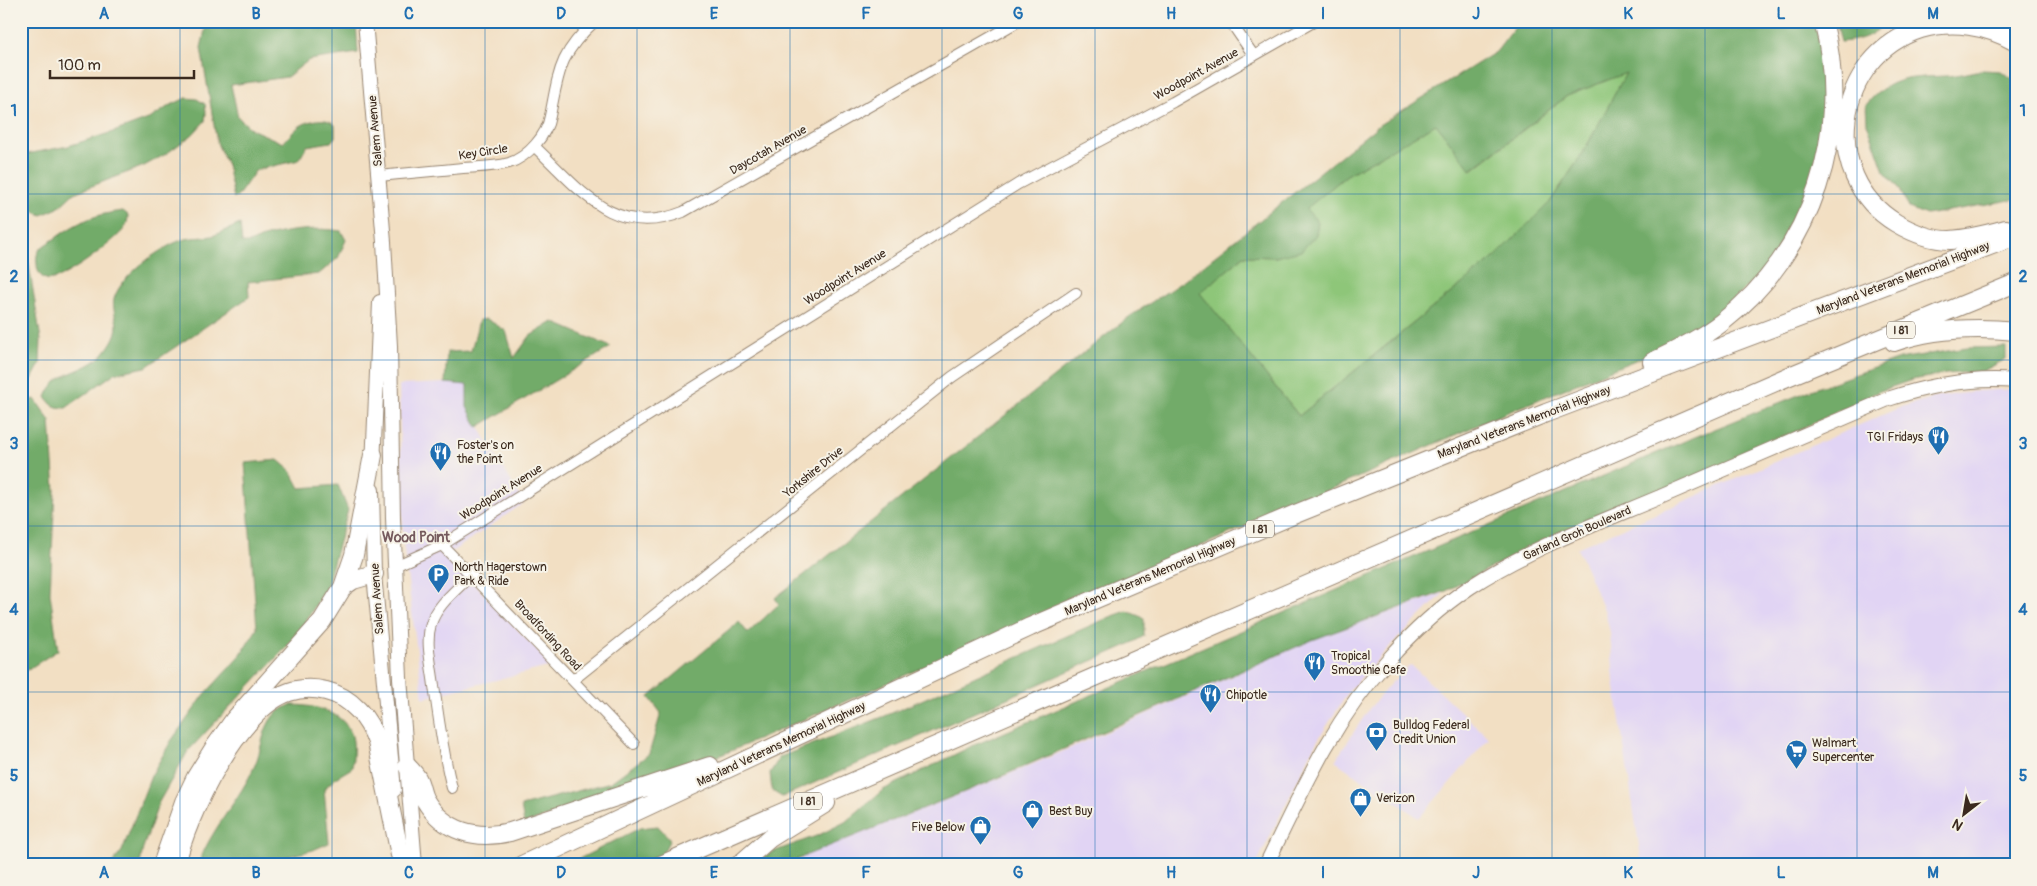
<svg xmlns="http://www.w3.org/2000/svg" width="2037" height="886" viewBox="0 0 2037 886" font-family="Pangolin,sans-serif">
<rect width="100%" height="100%" fill="#f7f3e8"/>
<filter id="ink" filterUnits="userSpaceOnUse"><feTurbulence type="fractalNoise" baseFrequency=".02" numOctaves="2"/><feDisplacementMap in="SourceGraphic" scale="10" xChannelSelector="R" yChannelSelector="G"/><feConvolveMatrix kernelMatrix="1 2 1 2 8 2 1 2 1" color-interpolation-filters="sRGB"/></filter>
<filter id="wash" filterUnits="userSpaceOnUse"><feTurbulence type="fractalNoise" baseFrequency=".0096" numOctaves="4" result="noise"/><feDisplacementMap in="SourceGraphic" scale="20" xChannelSelector="R" yChannelSelector="G"/><feGaussianBlur stdDeviation="1.12" result="paint"/><feColorMatrix in="noise" values="0 0 0 0 0 0 0 0 0 0 0 0 0 0 0 0 0 1.4 0 .05"/><feComposite in="paint" operator="in"/></filter>
<g filter="url(#wash)">
<rect width="100%" height="100%" fill="#f2dfc3"/>
<path fill="#e1d4f4" d="M445 383 467 385V407L524 503 447 555 552 666 423 698 403 542 399 385Z
M2016 389V860L2000 865H1642L1614 681 1610 632 1605 612 1577 548 1901 407 1933 398 1976 391Z
M1444 593 1390 646 1349 691 1314 746 1256 865H791L808 855 984 785 1064 751 1313 640Z
M1411 665 1489 738 1419 818 1335 761 1369 709 1392 682Z"/>
<path fill="#8ec679" stroke="#64784c" d="M1627 72 1583 153 1550 202 1494 258 1299 416 1199 293 1244 256 1276 257 1305 209 1347 175 1436 123 1472 170 1567 96Z"/>
<path fill="#72ab69" stroke="#566a44" fill-rule="evenodd" d="M211 21C226 21 241 24 256 21H356L358 53 309 60 287 77 231 85 238 117 251 129 283 143C288 138 294 130 300 126 310 120 327 116 335 125V137L331 142 307 146 299 160 256 170 237 197 234 198 227 165 217 143 201 48 205 30Z
M1520 21H1814L1823 54V129L1808 194 1768 265 1724 311 1672 345 1503 414 757 740 668 777 524 824 521 806 611 782 649 754 661 713 649 697 739 622 748 633 779 604 775 598 1129 317 1185 280 1379 125 1496 52ZM1626 73 1583 153 1550 202 1494 258 1299 416 1200 293 1244 256 1276 257 1301 251 1316 235 1318 222 1306 209 1347 175 1436 124 1471 170 1567 96Z
M1836 21H1889C1871 36 1864 40 1841 42Z
M1982 70 2001 71 2016 81V199L1926 215 1909 208 1899 188 1884 171 1867 123 1866 105C1890 76 1909 78 1944 76 1956 76 1970 72 1982 70Z
M186 98 197 99 205 104 206 113 205 121 192 135 166 154 144 166 74 193 58 208 42 215C18 209 19 175 22 155L68 146 116 131 151 118 169 106Z
M123 211 128 215C128 220 127 224 124 229 116 240 59 285 46 279 40 277 37 271 37 264 34 248 46 245 57 237 79 221 96 214 123 211Z
M21 215 41 340 40 364 29 385 21 393Z
M240 224 242 243C253 244 257 238 267 236 290 230 318 227 341 231L346 240 338 258 319 274 248 282 249 297 146 367 115 373 66 408C56 408 51 406 46 397 56 370 84 374 102 355 109 347 117 336 117 325 116 316 112 307 114 299 120 276 163 245 185 239 194 237 203 238 212 236 221 233 231 228 240 224Z
M487 319 506 331 514 358 530 336 553 322 611 347 478 427 467 407V385L445 383 447 352 471 351 479 320Z
M2006 347V359L1983 371 1946 374 1912 380 1877 392 1791 434 1496 565 1446 591 1312 640 984 784 807 855 787 865H754L770 853 819 835 845 822 883 790 970 747 1685 441 1811 390 1899 359 1966 348Z
M35 399 50 421 55 491 50 593 58 650 21 674V402Z
M278 460 291 471 300 488 338 485 348 510 326 588 296 637 188 751 159 802 143 848 140 865H111L122 851 151 776 171 741 205 694 239 657 257 629 245 463Z
M1127 611 1144 618V636L1128 645 782 797 772 791 770 773 780 757 885 716 1110 617Z
M290 705C312 705 341 710 351 733 355 743 353 757 352 768L337 777 324 789 329 843 313 850 278 859 266 865H198C211 828 240 800 255 765 262 749 262 729 274 715 278 711 285 708 290 705Z
M658 826 670 839 662 855 638 865H567L640 828Z"/>
</g>
<g filter="url(#ink)">
<g fill="none" stroke-linecap="round" stroke-linejoin="round">
<defs>
<path id="street" d="M1230 21 1254 56
M534 146C579 188 614 240 683 212L1019 21
M379 176C407 173 435 171 463 168 478 167 495 167 509 163 528 157 547 135 550 116 559 71 559 54 595 21
M442 545 634 744
M395 566 442 545 1018 184 1173 102 1315 21
M573 680 952 377 1076 293
M452 788C443 754 439 720 434 686 432 666 425 643 431 624 437 604 458 589 472 574"/>
<path id="secondary" d="M365 21 384 242 390 346 393 518 400 678 415 865
M373 466 380 302
M372 490 374 574 394 790
M1266 865C1302 791 1332 722 1388 660 1412 633 1440 607 1470 587 1528 549 1596 524 1660 497 1736 464 1812 431 1888 399 1930 385 1971 377 2016 381"/>
<path id="primary" d="M1997 21 2016 33"/>
<path id="highway" d="M2006 229C1988 234 1969 239 1950 240 1931 240 1913 233 1896 223 1818 176 1834 56 1921 29 1952 20 1987 25 2016 42
M1894 342C1932 329 1976 327 2016 331
M1652 362C1676 351 1700 339 1721 323 1813 253 1852 131 1823 21
M343 587 354 555 373 455
M407 766C410 769 415 774 417 778 421 785 421 793 425 800 444 832 476 840 510 832L710 766
M162 865 184 802 196 777 214 748 234 720 322 621 343 587 353 580 374 574
M176 865C186 816 239 708 289 692 301 688 314 688 326 691 352 697 369 719 377 742L400 855
M522 865 1030 627 1293 515 1546 413 2016 236
M661 865 1787 377 2016 283
M739 865 770 838 826 803"/>
</defs>
<use href="#street" stroke="#968470" stroke-width="12"/>
<use href="#secondary" stroke="#968470" stroke-width="16"/>
<use href="#primary" stroke="#968470" stroke-width="18"/>
<use href="#highway" stroke="#968470" stroke-width="20"/>
<use href="#street" stroke="#fff" stroke-width="10"/>
<use href="#secondary" stroke="#fff" stroke-width="14"/>
<use href="#primary" stroke="#fff" stroke-width="15"/>
<use href="#highway" stroke="#fff" stroke-width="18"/>
</g>
</g>
<path fill="none" stroke="#1f6fb2" stroke-width="1" stroke-opacity="0.55" d="M180 21V865M332 21V865M485 21V865M637 21V865M790 21V865M942 21V865M1095 21V865M1247 21V865M1400 21V865M1552 21V865M1705 21V865M1857 21V865M21 194H2016M21 360H2016M21 526H2016M21 692H2016"/>
<defs>
<symbol id="restaurant-pin" viewBox="-11 -11 22 30"><path d="M0 17L-7.5 6A9.5 9.5 0 1 1 7.5 6Z" fill="#1f6fb2" stroke="#f7f3e8"/><path d="M-5-6h1v4h1v-4h1v4h1v-4h1v5L-1.5 .5V6h-2V.5L-5-1ZM5-6V6H3V1.5H1.5Q1.5-4 5-6Z" fill="#fff"/></symbol>
<symbol id="parking-pin" viewBox="-11 -11 22 30"><path d="M0 17L-7.5 6A9.5 9.5 0 1 1 7.5 6Z" fill="#1f6fb2" stroke="#f7f3e8"/><path d="M-3.5-5.5H1a3.5 3.5 0 0 1 0 7H-1V5.5H-3.5ZM-1-3.4V-.6H.8a1.4 1.4 0 0 0 0-2.8Z" fill="#fff"/></symbol>
<symbol id="bank-pin" viewBox="-11 -11 22 30"><path d="M0 17L-7.5 6A9.5 9.5 0 1 1 7.5 6Z" fill="#1f6fb2" stroke="#f7f3e8"/><path d="M-6-4H6V4H-6ZM0-2.3a2.3 2.3 0 1 0 0 4.6a2.3 2.3 0 1 0 0-4.6Z" fill="#fff"/></symbol>
<symbol id="supermarket-pin" viewBox="-11 -11 22 30"><path d="M0 17L-7.5 6A9.5 9.5 0 1 1 7.5 6Z" fill="#1f6fb2" stroke="#f7f3e8"/><path d="M-6-5.5h2.5l.6 2H6L4.5 2H-2.5L-4.4-4H-6ZM-1.5 3.2a1.3 1.3 0 1 0 .1 0ZM3 3.2a1.3 1.3 0 1 0 .1 0Z" fill="#fff"/></symbol>
<symbol id="shop-pin" viewBox="-11 -11 22 30"><path d="M0 17L-7.5 6A9.5 9.5 0 1 1 7.5 6Z" fill="#1f6fb2" stroke="#f7f3e8"/><path d="M-5-2.5h2.3a2.7 3.5 0 0 1 5.4 0H5L5.5 6h-11ZM-1.5-2.5h3a1.5 2.3 0 0 0-3 0Z" fill="#fff"/></symbol>
</defs>
<g fill-rule="evenodd">
<use href="#restaurant-pin" x="1926" y="424" width="25" height="34"/>
<use href="#restaurant-pin" x="428" y="440" width="25" height="34"/>
<use href="#parking-pin" x="426" y="562" width="25" height="34"/>
<use href="#restaurant-pin" x="1302" y="650" width="25" height="34"/>
<use href="#restaurant-pin" x="1198" y="682" width="25" height="34"/>
<use href="#bank-pin" x="1364" y="720" width="25" height="34"/>
<use href="#supermarket-pin" x="1784" y="738" width="25" height="34"/>
<use href="#shop-pin" x="1348" y="786" width="25" height="34"/>
<use href="#shop-pin" x="1020" y="798" width="25" height="34"/>
<use href="#shop-pin" x="968" y="814" width="25" height="34"/>
</g>
<g text-anchor="middle" stroke-width="4" stroke-linejoin="round" paint-order="stroke">
<g fill="#f7f3e8" stroke="#73665b" stroke-width="1">
<rect x="1887" y="321.5" width="28" height="17" rx="4"/>
<rect x="1246" y="520.5" width="28" height="17" rx="4"/>
<rect x="794" y="792.5" width="28" height="17" rx="4"/>
</g>
<g font-size="11" font-weight="bold" fill="#3b2a1e">
<text x="1901" y="334">I 81</text>
<text x="1260" y="533">I 81</text>
<text x="808" y="805">I 81</text>
</g>
<g font-size="12" fill="#3b2a1e" stroke="#f7f3e8">
<text transform="translate(1196 74) rotate(-29)" y="4">Woodpoint Avenue</text>
<text transform="translate(375 131) rotate(-95)" y="4">Salem Avenue</text>
<text transform="translate(768 150) rotate(-30)" y="4">Daycotah Avenue</text>
<text transform="translate(483 152) rotate(-9)" y="4">Key Circle</text>
<text transform="translate(845 277) rotate(-32)" y="4">Woodpoint Avenue</text>
<text transform="translate(1903 278) rotate(-21)" y="4">Maryland Veterans Memorial Highway</text>
<text transform="translate(1524 422) rotate(-21)" y="4">Maryland Veterans Memorial Highway</text>
<text transform="translate(813 472) rotate(-39)" y="4">Yorkshire Drive</text>
<text transform="translate(501 492) rotate(-32)" y="4">Woodpoint Avenue</text>
<text transform="translate(1577 533) rotate(-24)" y="4">Garland Groh Boulevard</text>
<text transform="translate(1150 576) rotate(-23)" y="4">Maryland Veterans Memorial Highway</text>
<text transform="translate(377 599) rotate(-94)" y="4">Salem Avenue</text>
<text transform="translate(548 635) rotate(47)" y="4">Broadfording Road</text>
<text transform="translate(781 744) rotate(-25)" y="4">Maryland Veterans Memorial Highway</text>
</g>
<g font-size="12" fill="#3b2a1e" stroke="#f7f3e8" text-anchor="start">
<text x="1923" y="441" text-anchor="end">TGI Fridays</text>
<text x="457" y="449">Foster's on<tspan x="457" dy="14">the Point</tspan></text>
<text x="454" y="571">North Hagerstown<tspan x="454" dy="14">Park &amp; Ride</tspan></text>
<text x="1331" y="660">Tropical<tspan x="1331" dy="14">Smoothie Cafe</tspan></text>
<text x="1226" y="699">Chipotle</text>
<text x="1393" y="729">Bulldog Federal<tspan x="1393" dy="14">Credit Union</tspan></text>
<text x="1812" y="747">Walmart<tspan x="1812" dy="14">Supercenter</tspan></text>
<text x="1376" y="802">Verizon</text>
<text x="1049" y="815">Best Buy</text>
<text x="965" y="831" text-anchor="end">Five Below</text>
</g>
<g font-size="14" font-weight="bold" fill="#755a5d" stroke="#f7f3e8">
<text x="416" y="542">Wood Point</text>
</g>
</g>
<rect width="2037" height="886" fill="none" stroke="#f7f3e8" stroke-width="55"/>
<g transform="translate(1964 814) rotate(211)" stroke="#f7f3e8" stroke-width="4" paint-order="stroke">
<path d="M0-4L9 19L0 12L-9 19Z" fill="#3b2a1e"/>
<text y="-8" font-size="14" font-weight="bold" text-anchor="middle" fill="#3b2a1e">N</text>
</g>
<path d="M50 70v8h144v-8" fill="none" stroke="#3b2a1e" stroke-width="2.5"/>
<text x="58" y="70" font-size="15" fill="#3b2a1e" stroke="#f7f3e8" stroke-width="4" paint-order="stroke">100 m</text>
<rect x="28" y="28" width="1982" height="830" fill="none" stroke="#1f6fb2" stroke-width="2"/>
<g font-size="16" text-anchor="middle" font-weight="bold" fill="#1f6fb2">
<text x="104" y="19">A</text>
<text x="256" y="19">B</text>
<text x="409" y="19">C</text>
<text x="561" y="19">D</text>
<text x="714" y="19">E</text>
<text x="866" y="19">F</text>
<text x="1018" y="19">G</text>
<text x="1171" y="19">H</text>
<text x="1323" y="19">I</text>
<text x="1476" y="19">J</text>
<text x="1628" y="19">K</text>
<text x="1781" y="19">L</text>
<text x="1933" y="19">M</text>
<text x="14" y="116">1</text>
<text x="2023" y="116">1</text>
<text x="14" y="282">2</text>
<text x="2023" y="282">2</text>
<text x="14" y="449">3</text>
<text x="2023" y="449">3</text>
<text x="14" y="615">4</text>
<text x="2023" y="615">4</text>
<text x="14" y="781">5</text>
<text x="2023" y="781">5</text>
<text x="104" y="878">A</text>
<text x="256" y="878">B</text>
<text x="409" y="878">C</text>
<text x="561" y="878">D</text>
<text x="714" y="878">E</text>
<text x="866" y="878">F</text>
<text x="1018" y="878">G</text>
<text x="1171" y="878">H</text>
<text x="1323" y="878">I</text>
<text x="1476" y="878">J</text>
<text x="1628" y="878">K</text>
<text x="1781" y="878">L</text>
<text x="1933" y="878">M</text>
</g>
</svg>
